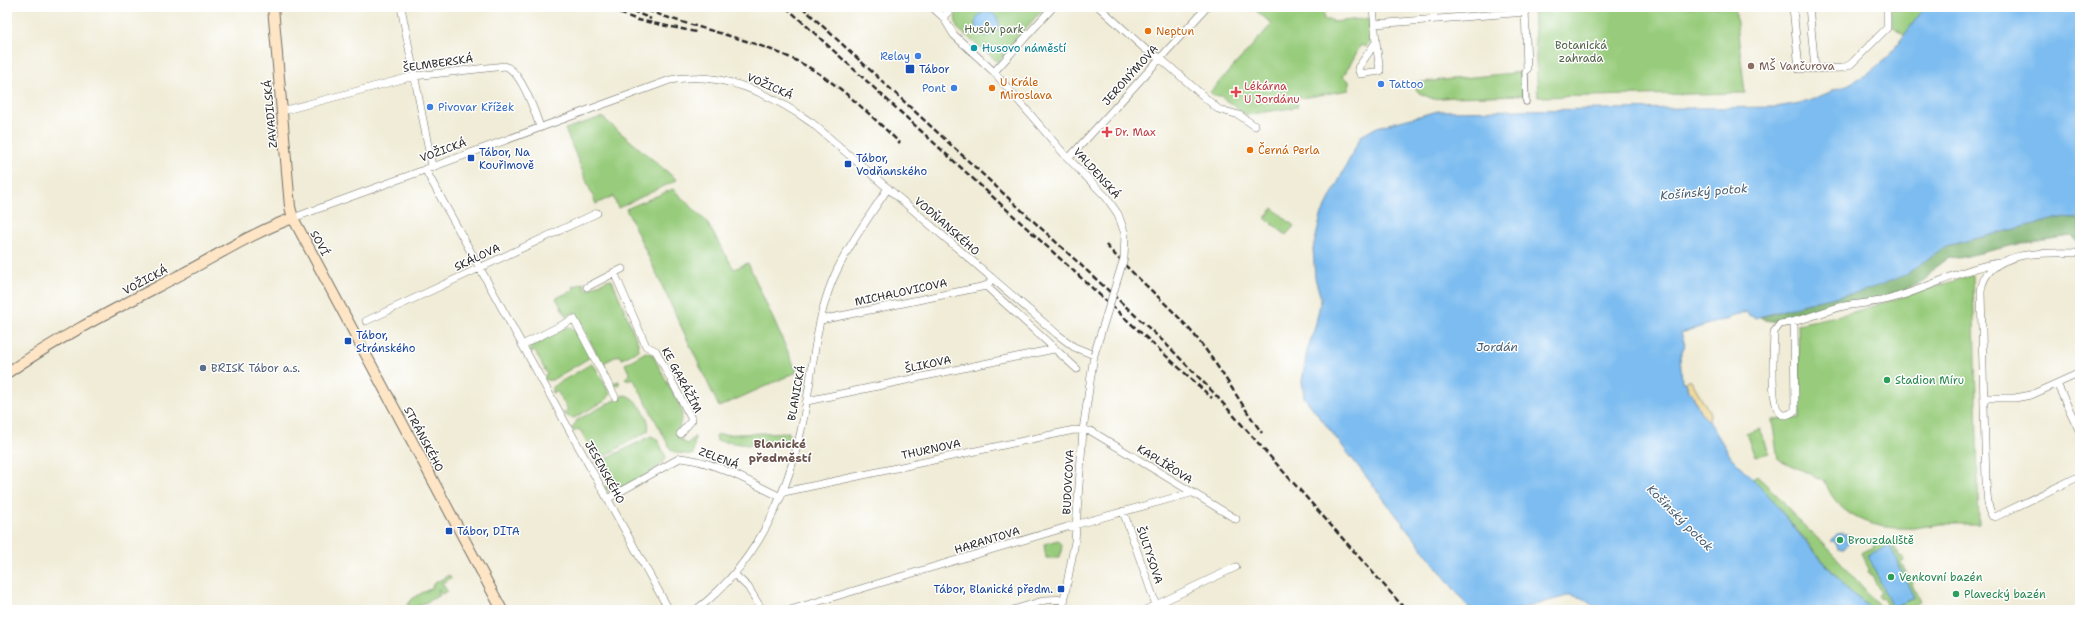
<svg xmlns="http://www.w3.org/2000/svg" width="2087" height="617" viewBox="0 0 2087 617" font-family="'Shantell Sans',sans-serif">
<rect width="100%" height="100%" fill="#fff"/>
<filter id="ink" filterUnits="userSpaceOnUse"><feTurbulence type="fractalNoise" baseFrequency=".025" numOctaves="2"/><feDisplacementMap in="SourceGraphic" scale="8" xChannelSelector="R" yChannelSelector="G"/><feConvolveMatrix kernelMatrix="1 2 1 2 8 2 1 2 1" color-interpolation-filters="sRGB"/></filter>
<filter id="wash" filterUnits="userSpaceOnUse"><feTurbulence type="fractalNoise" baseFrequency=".012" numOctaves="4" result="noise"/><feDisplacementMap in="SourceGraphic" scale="16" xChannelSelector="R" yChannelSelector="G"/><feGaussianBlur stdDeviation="0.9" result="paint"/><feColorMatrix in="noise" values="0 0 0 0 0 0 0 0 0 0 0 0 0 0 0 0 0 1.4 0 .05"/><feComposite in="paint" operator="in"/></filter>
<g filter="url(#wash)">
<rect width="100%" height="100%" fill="#f0ecd7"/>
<path fill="#98cc7c" stroke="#627c54" d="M961 7H1045L1003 53 1005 55 998 62 957 28 955 16Z
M1252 7H1324V20H1332V22L1371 18C1373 29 1374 37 1366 47L1361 45 1343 77 1349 81V90L1296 99 1298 107 1246 115 1221 96H1214L1210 92 1272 24Z
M1533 7H1735L1745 93 1538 97Z
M1889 7H1925L1905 35 1892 26Z
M1523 72 1524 95 1454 97 1433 99 1419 93 1412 83Z
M602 117 677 180 618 208 613 196 596 204 565 129Z
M673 189 706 221 734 269 748 263 797 372 719 407 626 209Z
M1273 208 1294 226 1286 235 1265 218Z
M1973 275 1979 524C1966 524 1954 524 1941 524 1932 525 1923 527 1914 528 1876 530 1838 519 1825 481L1778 459 1772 420 1800 418 1798 324 1850 313Z
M609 279 612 280 638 343 639 350 622 359 619 355 603 363 613 383 619 381V385L617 386 612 383 575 312 566 316 556 298 574 290 573 287 583 283 587 290Z
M566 327C578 328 589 346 589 358L552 380H546L543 377 547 374 535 351 530 353V347Z
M646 352 652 354 682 410V415L677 437 687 444 695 436 693 455 678 453 671 450 633 378 628 380 625 378 630 375 625 364Z
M591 364 596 368 610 394 605 401 574 418 569 417 563 413 568 410 557 391 552 393V387Z
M624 395C636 396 652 419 648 431L599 459 601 461 651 436 657 439 666 457C663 469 623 488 610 492L604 487 609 484 582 433 579 429 573 432 572 429 577 420Z
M1760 428 1769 453 1755 457 1746 433Z
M789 432 788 442 748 445 717 441 716 435Z
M1757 476 1782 500 1796 518 1829 549 1883 610H1874L1851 593 1753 479Z
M1891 539 1899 557 1902 556 1904 561 1901 562 1909 579 1912 578 1914 582 1912 584 1920 602 1908 608 1909 610H1889L1883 598 1880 599 1878 595 1881 593 1872 576H1870L1868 572 1870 571 1861 553 1874 547 1873 544 1877 542 1878 545Z
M1058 540 1062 545 1060 558H1046L1044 544Z
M449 575 451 578 442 583 447 591 442 594 439 589 438 590 440 595 411 610H403L414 597 432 588 433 584Z"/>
<path fill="#7ab06c" stroke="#526e4c" d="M2059 218 2080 219V243L2070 236 2019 244 1959 258 1949 257 1937 266 1923 282 1893 294 1822 309 1777 322 1765 320 1761 317 1816 301 1864 291 1946 246Z"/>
<path fill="#eeda9e" stroke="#8c8264" d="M1688 380H1691L1710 413 1709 421 1701 413 1693 396 1688 391 1686 382Z"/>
<path fill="#7bbcf0" stroke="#53748e" d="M1925 7H2080V219L2059 218 1946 246 1905 275 1880 285 1864 291 1816 301 1756 318 1748 315 1747 312 1681 333 1685 345 1680 356 1682 382H1686L1688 391 1693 396 1701 413 1709 421 1731 457 1766 492 1804 540 1851 593 1874 610H1599L1582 598 1571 595 1516 610H1473L1468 607 1304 397 1302 381 1307 351 1315 327 1321 299 1315 278 1313 249 1321 216 1361 136 1377 127 1438 111 1776 107 1806 102 1847 85 1866 75 1888 57Z
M975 24a12 12 0 1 1 24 0a12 12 0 1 1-24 0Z
M1837 534 1842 533 1848 535 1846 537 1848 544 1844 549H1838L1835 542 1831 541Z
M1890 546 1914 598 1892 608 1868 555Z"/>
</g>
<g filter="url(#ink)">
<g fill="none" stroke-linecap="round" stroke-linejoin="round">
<defs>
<path id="pedestrian" d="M1526 102 1525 72 1527 69"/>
<path id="minor" d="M401 7 432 166
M932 7 943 17 954 35 994 72 1065 155 1106 197 1118 214 1125 234
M1099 7 1145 49 1160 58 1218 109 1239 115 1255 126
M1373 7 1376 42
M1525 7 1527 69
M1793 7 1799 69 1843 68 1851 64 1887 28V7
M1809 7 1815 68
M943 17 953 7
M1375 24 1526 12
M1376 42 1380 71 1360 74 1358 68Z
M994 72 1053 7
M282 111 414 76 505 66C521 71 535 112 540 127
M1069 158 1207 7
M425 169 669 610
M293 218 670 80C722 70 771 94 812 123L1057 334 1074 347 1094 355 1083 430 1075 541 1062 610
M2080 253C2049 252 1984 249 1981 292L1986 482 1988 504 1992 516 1995 517 2080 476
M614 272 646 346 656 351 692 420 680 434
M989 283 986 286 1077 369
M587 287 622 269
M821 320 986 286
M366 321 597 213
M1794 323 1795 410C1792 413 1789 415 1784 415 1768 414 1774 345 1774 332L1780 324C1802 322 1822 311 1844 306 1860 303 1878 303 1893 298 1929 288 1961 269 1998 263
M522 345 574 319 615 397
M2057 384 2080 432
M1984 398H2015L2031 395 2080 373
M807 401 1054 349
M784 492 1074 430 1091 431 1236 519
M607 499 680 458C715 461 749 482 781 497
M1123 511 1156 605
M734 574 748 587 762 610
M696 610C763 559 794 481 807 399 814 359 817 317 833 279 847 247 869 217 888 188
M790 610 1067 527 1191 493
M1013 610 1046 600 1065 599
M1145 610 1236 567"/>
<path id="secondary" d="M273 7 290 207 293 218 502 610
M7 373C62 335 123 305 182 274 218 255 254 232 293 218"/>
</defs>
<use href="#pedestrian" stroke="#706f67" stroke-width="7"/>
<use href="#minor" stroke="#706f67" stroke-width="8"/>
<use href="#secondary" stroke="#706f67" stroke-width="12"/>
<use href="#pedestrian" stroke="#fff" stroke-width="5.5"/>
<use href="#minor" stroke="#fff" stroke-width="7"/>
<use href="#secondary" stroke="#fde5c5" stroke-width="10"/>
<path stroke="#2b2b2b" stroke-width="2.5" stroke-dasharray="6 3" stroke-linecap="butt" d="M603 7 638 20 696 32
M624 7 651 19
M639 7C690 28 749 37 797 61 837 81 868 113 900 143
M786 7 1212 398
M802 7 1164 342 1212 391 1406 610
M1106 245C1130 272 1158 295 1182 321 1214 355 1235 396 1262 433"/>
<defs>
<path id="minor-bridge" d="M1094 355 1124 258 1125 234"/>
</defs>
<use href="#minor-bridge" stroke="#706f67" stroke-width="8" stroke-linecap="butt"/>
<use href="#minor-bridge" stroke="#fff" stroke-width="7"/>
</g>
</g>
<g fill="#e8710a" stroke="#fff" stroke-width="1.5">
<circle cx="1148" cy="31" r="4"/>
<circle cx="992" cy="88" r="4"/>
<circle cx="1250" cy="150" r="4"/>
</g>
<circle fill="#0f9aa8" stroke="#fff" stroke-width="1.5" cx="974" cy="48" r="4"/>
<g fill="#3f7fe0" stroke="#fff" stroke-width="1.5">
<circle cx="918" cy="56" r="4"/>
<circle cx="1381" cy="84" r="4"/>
<circle cx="954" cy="88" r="4"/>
<circle cx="430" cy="107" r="4"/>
</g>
<circle fill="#8d6e63" stroke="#fff" stroke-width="1.5" cx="1751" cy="66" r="4"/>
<g fill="#1a4fb4" stroke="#fff" stroke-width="1.5">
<rect x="905" y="64" width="10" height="10" rx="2"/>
<rect x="467" y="154" width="8" height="8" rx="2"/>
<rect x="844" y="160" width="8" height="8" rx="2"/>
<rect x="344" y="337" width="8" height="8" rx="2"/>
<rect x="445" y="527" width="8" height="8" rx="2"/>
<rect x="1057" y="585" width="8" height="8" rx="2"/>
</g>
<g fill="#e0444e" stroke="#fff" stroke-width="1.5">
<path d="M1234 86h4v4h4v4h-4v4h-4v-4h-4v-4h4z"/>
<path d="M1105 126h4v4h4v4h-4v4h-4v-4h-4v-4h4z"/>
</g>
<circle fill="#5c6f8a" stroke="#fff" stroke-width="1.5" cx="203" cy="368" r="4"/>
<g fill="#2e9e5b" stroke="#fff" stroke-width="1.5">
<circle cx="1887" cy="380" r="4"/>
<circle cx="1840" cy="540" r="4"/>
<circle cx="1891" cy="577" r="4"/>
<circle cx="1956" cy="594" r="4"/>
</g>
<g text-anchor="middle" stroke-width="3" stroke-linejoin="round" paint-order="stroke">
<g font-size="11" fill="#516347" stroke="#fff">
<text x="994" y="33">Husův park</text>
<text x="1581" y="49">Botanická<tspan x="1581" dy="13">zahrada</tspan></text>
</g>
<g font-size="11" fill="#c56008" stroke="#fff" text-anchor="start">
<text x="1156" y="35">Neptun</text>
<text x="1000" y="86">U Krále<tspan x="1000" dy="13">Miroslava</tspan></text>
<text x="1258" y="154">Černá Perla</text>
</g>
<g font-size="11" fill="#0d838f" stroke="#fff" text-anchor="start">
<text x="982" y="52">Husovo náměstí</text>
</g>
<g font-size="11" fill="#366cbe" stroke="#fff" text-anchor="end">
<text x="910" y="60">Relay</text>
<text x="1389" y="88" text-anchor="start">Tattoo</text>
<text x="946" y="92">Pont</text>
<text x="438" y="111" text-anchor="start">Pivovar Křížek</text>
</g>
<g font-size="11" fill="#2b2b2b" stroke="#fff">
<text transform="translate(438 63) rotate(-8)" y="4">ŠELMBERSKÁ</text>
<text transform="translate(1130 75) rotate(-48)" y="4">JERONÝMOVA</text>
<text transform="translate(770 86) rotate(24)" y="4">VOŽICKÁ</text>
<text transform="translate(270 114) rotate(-95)" y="4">ZAVADILSKÁ</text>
<text transform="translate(443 150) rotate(-20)" y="4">VOŽICKÁ</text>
<text transform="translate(1097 173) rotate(48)" y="4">VALDENSKÁ</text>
<text transform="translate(947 226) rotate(41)" y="4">VODŇANSKÉHO</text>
<text transform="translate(320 243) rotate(62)" y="4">SOVÍ</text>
<text transform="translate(477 257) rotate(-25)" y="4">SKÁLOVA</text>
<text transform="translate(145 280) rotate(-28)" y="4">VOŽICKÁ</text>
<text transform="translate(901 292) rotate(-12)" y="4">MICHALOVICOVA</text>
<text transform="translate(928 364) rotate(-12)" y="4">ŠLIKOVA</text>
<text transform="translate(682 380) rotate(62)" y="4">KE GARÁŽÍM</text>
<text transform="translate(796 393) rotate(-80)" y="4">BLANICKÁ</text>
<text transform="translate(424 439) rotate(62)" y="4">STRÁNSKÉHO</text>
<text transform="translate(931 449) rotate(-12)" y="4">THURNOVA</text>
<text transform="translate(719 458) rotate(21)" y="4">ZELENÁ</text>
<text transform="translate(1165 464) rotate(32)" y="4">KAPLÍŘOVA</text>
<text transform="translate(605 472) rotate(61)" y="4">JESENSKÉHO</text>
<text transform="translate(1068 482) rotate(-87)" y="4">BUDOVCOVA</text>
<text transform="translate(987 540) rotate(-17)" y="4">HARANTOVA</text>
<text transform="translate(1150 555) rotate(71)" y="4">ŠULTYSOVA</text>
</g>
<g font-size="11" fill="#785e54" stroke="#fff" text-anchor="start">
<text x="1759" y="70">MŠ Vančurova</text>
</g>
<g font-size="11" fill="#164399" stroke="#fff" text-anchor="start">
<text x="919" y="73">Tábor</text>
<text x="479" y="156">Tábor, Na<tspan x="479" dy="13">Kouřimově</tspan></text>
<text x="856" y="162">Tábor,<tspan x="856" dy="13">Vodňanského</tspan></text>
<text x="356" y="339">Tábor,<tspan x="356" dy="13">Stránského</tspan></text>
<text x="457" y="535">Tábor, DITA</text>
<text x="1053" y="593" text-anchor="end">Tábor, Blanické předm.</text>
</g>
<g font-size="11" fill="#be3a42" stroke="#fff" text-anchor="start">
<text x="1244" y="90">Lékárna<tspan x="1244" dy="13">U Jordánu</tspan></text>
<text x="1115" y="136">Dr. Max</text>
</g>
<g font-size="11" fill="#4e5e75" stroke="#fff" text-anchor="start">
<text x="211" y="372">BRISK Tábor a.s.</text>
</g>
<g font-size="11" fill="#27864d" stroke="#fff" text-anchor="start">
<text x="1895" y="384">Stadion Míru</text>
<text x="1848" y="544">Brouzdaliště</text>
<text x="1899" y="581">Venkovní bazén</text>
<text x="1964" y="598">Plavecký bazén</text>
</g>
<g font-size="12" font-style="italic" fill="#475e70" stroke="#fff">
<text transform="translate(1704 192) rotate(-5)" y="4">Košínský potok</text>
<text x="1497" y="351">Jordán</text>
<text transform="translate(1680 518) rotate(45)" y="4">Košínský potok</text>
</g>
<g font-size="12" font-weight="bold" fill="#6c554f" stroke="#fff">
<text x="780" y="448">Blanické<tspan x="780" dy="14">předměstí</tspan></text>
</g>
</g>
<rect width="2087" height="617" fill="none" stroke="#fff" stroke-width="24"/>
</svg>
